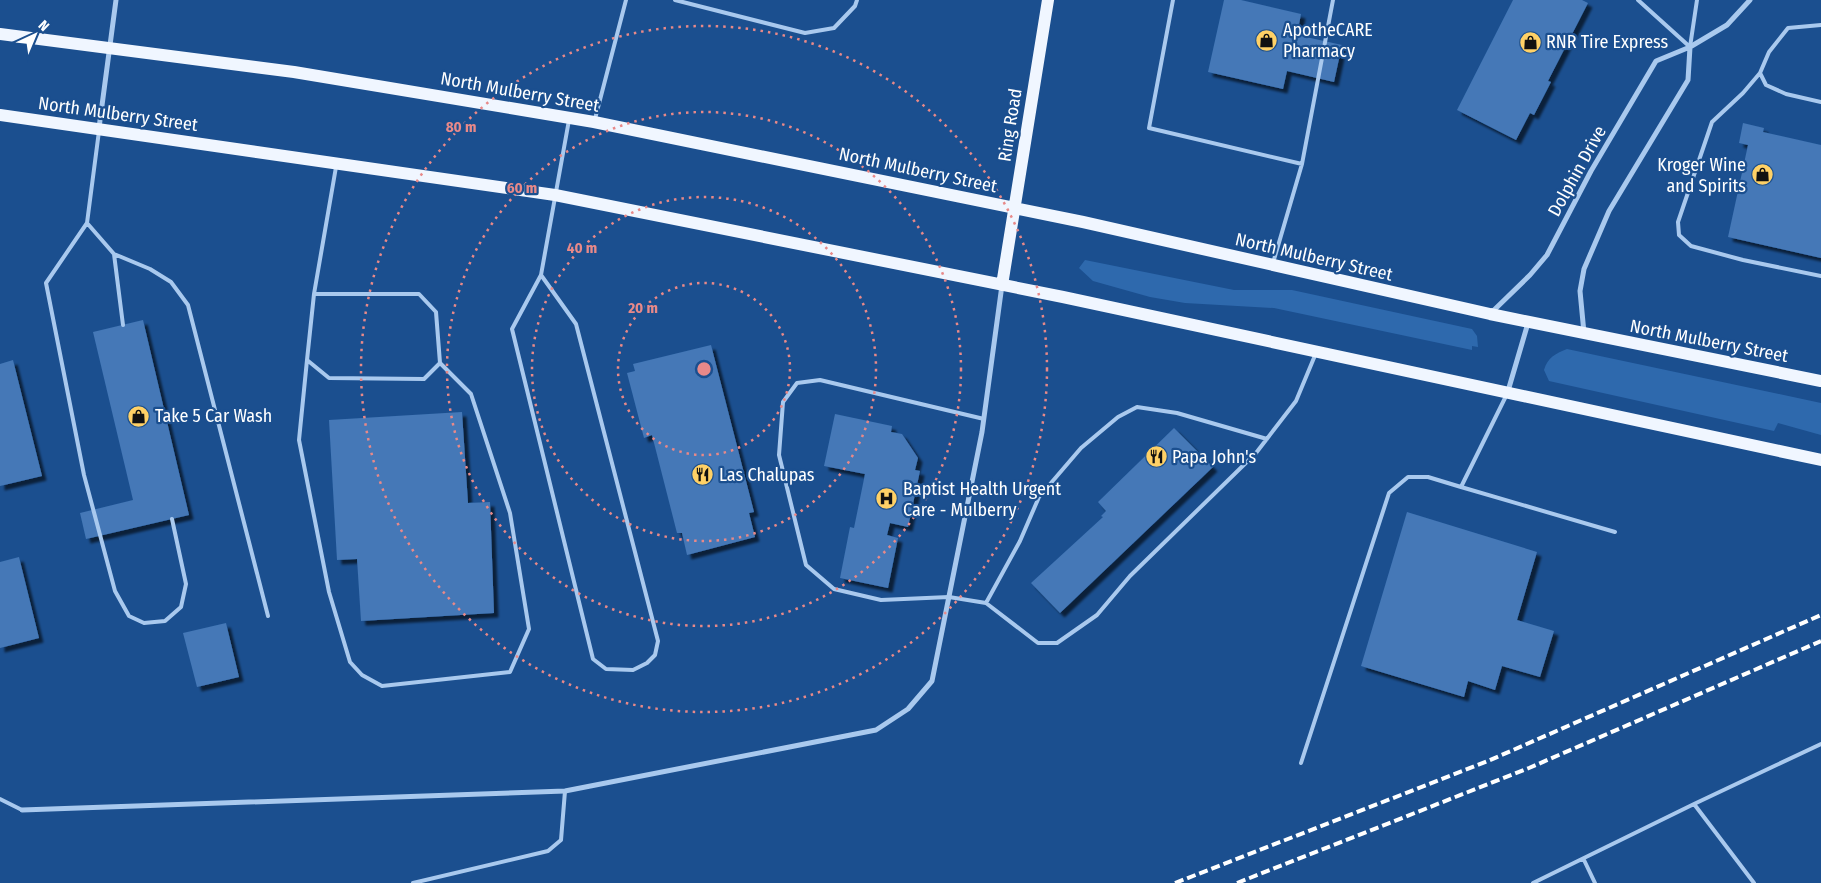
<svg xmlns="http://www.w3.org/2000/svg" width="1821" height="883" viewBox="0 0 1821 883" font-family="'Fira Sans Condensed',sans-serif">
<defs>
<filter id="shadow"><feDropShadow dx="4.5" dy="4.5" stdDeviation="1" flood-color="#0009"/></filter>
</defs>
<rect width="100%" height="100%" fill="#1b4f8f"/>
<path fill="#2e69ad" d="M1085 260 1234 290H1292L1472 329 1477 336 1478 347 1472 346V350L1274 308 1185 303 1150 297 1093 281 1079 268Z
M1567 349 1821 403V435L1778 423 1774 431 1549 381 1544 370C1548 357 1555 354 1567 349Z"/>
<path fill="#4478b7" filter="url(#shadow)" d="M1224 0H1241L1301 14 1297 35 1342 45 1334 82 1287 71 1283 89 1208 72Z
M1513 0H1582L1588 3 1548 81 1551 82 1534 115 1530 113 1516 140 1457 110Z
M1743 123 1764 128 1763 132 1821 145V258L1728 237 1748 145 1739 143Z
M143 320 189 515 86 539 80 513 133 500 93 332Z
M711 345 754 512 749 513 755 537 687 555 682 533H677L652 435 644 438 627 373 635 371 633 364Z
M13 360 42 476 0 486V364Z
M462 412 468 503 490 502 494 613 361 621 357 559 337 560 329 420Z
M835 414 892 426 891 432 902 434 918 458 915 470 920 471 908 527 890 523 887 535 898 538 888 588 840 578 850 527 854 528 865 474 824 466Z
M1174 428 1213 467 1060 613 1031 583 1103 517 1101 516 1106 511 1098 502Z
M1407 512 1537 552 1517 620 1554 631 1540 677 1502 666 1495 690 1468 681 1464 697 1361 666Z
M19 557 39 638 0 648V562Z
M226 623 239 677 197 687 183 633Z"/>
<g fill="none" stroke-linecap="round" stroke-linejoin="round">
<path stroke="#a9c9ee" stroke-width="4" d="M675 0 805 33 834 28 855 6 857 0
M1173 0 1149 128 1302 164 1273 263
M1638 0 1690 47
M1821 25 1788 28 1769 52 1760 73 1766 85 1786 94 1821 102
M1690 47 1697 0
M1760 73 1743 93 1712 122 1678 222 1679 235 1691 246 1743 260 1821 276
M595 119 626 0
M99 131 87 223 46 283 84 475 115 591 129 616 144 623 165 621 181 607 186 584 172 519
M1302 164 1333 0
M87 223 114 254 150 269 171 282 188 305 268 616
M114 254 123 325
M541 275 576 324 658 641 655 655 647 663 633 670 606 669 593 659 512 329 541 275 569 120
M314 294H419L436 312 440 363 424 379 329 378 307 360 314 294 336 167
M307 360 299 440 329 592 350 662 362 675 382 686 510 672 529 629 510 513 471 394 440 363
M1507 394 1461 487 1615 532
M984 419 820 380 797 383 783 402 779 455 806 565 834 589 881 600 949 597 986 603 1038 643H1057L1097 615 1130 576 1256 453 1296 401 1316 353
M986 603 1020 541 1039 497 1081 448 1118 417 1137 407 1177 413 1267 439
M1301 763 1389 493 1408 477H1428L1461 487
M0 799 22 810
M1694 804 1821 744
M1584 860 1595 883
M413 883 548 851 561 840 565 791
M1533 883 1694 804 1754 883"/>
<path stroke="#a9c9ee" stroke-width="5" d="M99 128 116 0
M1492 312 1530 275 1547 255 1591 171 1656 61 1690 47 1727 25 1750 0
M1584 333 1580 291 1584 269 1609 211 1688 80 1690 47
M1508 391 1528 323
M22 810 565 791 876 730 908 709 932 681 982 432 1002 285"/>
<path stroke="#f0f6ff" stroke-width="12" d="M0 34 294 72 594 122 1083 222 1490 314 1821 381
M0 115 555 195 1063 297 1821 460
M1002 285 1048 0"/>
<path stroke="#fff" stroke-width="4" stroke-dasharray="9 4" stroke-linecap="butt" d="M1175 883 1488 761 1821 615
M1237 883 1529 768 1821 641"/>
</g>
<g fill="none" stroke="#e88989" stroke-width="2.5" stroke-dasharray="2.5 5">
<circle cx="704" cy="369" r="86"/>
<circle cx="704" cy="369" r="172"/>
<circle cx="704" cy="369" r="257"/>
<circle cx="704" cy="369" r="343"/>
</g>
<defs>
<symbol id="shop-disc" viewBox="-11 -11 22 22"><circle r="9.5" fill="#ffd166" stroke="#1b4f8f"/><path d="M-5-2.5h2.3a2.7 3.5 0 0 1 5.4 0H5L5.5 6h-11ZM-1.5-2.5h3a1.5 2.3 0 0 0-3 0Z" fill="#111"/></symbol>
<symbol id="restaurant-disc" viewBox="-11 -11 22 22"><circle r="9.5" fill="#ffd166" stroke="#1b4f8f"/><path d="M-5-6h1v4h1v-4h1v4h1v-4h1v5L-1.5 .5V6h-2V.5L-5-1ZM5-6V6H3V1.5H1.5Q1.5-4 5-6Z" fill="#111"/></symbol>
<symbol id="hospital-disc" viewBox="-11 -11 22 22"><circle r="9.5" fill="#ffd166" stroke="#1b4f8f"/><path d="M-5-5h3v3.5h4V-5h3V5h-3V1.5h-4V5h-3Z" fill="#111"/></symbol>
</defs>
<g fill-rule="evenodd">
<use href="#shop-disc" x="1254" y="28" width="25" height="25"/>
<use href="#shop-disc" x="1518" y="30" width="25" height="25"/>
<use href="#shop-disc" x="1750" y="162" width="25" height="25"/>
<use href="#shop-disc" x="126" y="404" width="25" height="25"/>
<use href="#restaurant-disc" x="1144" y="444" width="25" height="25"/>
<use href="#restaurant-disc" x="690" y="462" width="25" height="25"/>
<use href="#hospital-disc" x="874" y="486" width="25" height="25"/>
</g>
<g text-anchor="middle" stroke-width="4.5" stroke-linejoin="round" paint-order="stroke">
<g font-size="18" fill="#fff" stroke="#1b4f8f" text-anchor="start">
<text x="1283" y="36">ApotheCARE<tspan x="1283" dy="21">Pharmacy</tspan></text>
<text x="1546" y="48">RNR Tire Express</text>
<text x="1746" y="171" text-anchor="end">Kroger Wine<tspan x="1746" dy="21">and Spirits</tspan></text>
<text x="155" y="422">Take 5 Car Wash</text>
<text x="1172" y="463">Papa John's</text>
<text x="719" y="481">Las Chalupas</text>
<text x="903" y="495">Baptist Health Urgent<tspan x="903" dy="21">Care - Mulberry</tspan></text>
</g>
<g font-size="18" fill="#fff" stroke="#1b4f8f">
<text transform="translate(520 92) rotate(10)" y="6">North Mulberry Street</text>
<text transform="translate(118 114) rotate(8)" y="6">North Mulberry Street</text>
<text transform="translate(1010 125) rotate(-81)" y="6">Ring Road</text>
<text transform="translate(918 170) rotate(12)" y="6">North Mulberry Street</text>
<text transform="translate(1577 171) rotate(-61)" y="6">Dolphin Drive</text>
<text transform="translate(1314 257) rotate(13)" y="6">North Mulberry Street</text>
<text transform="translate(1709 341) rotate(11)" y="6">North Mulberry Street</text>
</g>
</g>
<circle cx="704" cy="369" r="8" fill="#e88989" stroke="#1b4f8f" stroke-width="2.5"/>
<g font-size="15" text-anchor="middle" font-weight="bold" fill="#e88989" stroke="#1b4f8f" stroke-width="4.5" stroke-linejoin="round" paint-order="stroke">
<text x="461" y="132">80 m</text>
<text x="522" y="193">60 m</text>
<text x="582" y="253">40 m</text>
<text x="643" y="313">20 m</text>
</g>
<g transform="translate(35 35) rotate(44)" stroke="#1b4f8f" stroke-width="4" paint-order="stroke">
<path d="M0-4L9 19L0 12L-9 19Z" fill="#ffffff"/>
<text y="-8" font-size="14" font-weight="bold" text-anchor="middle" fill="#ffffff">N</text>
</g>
</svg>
